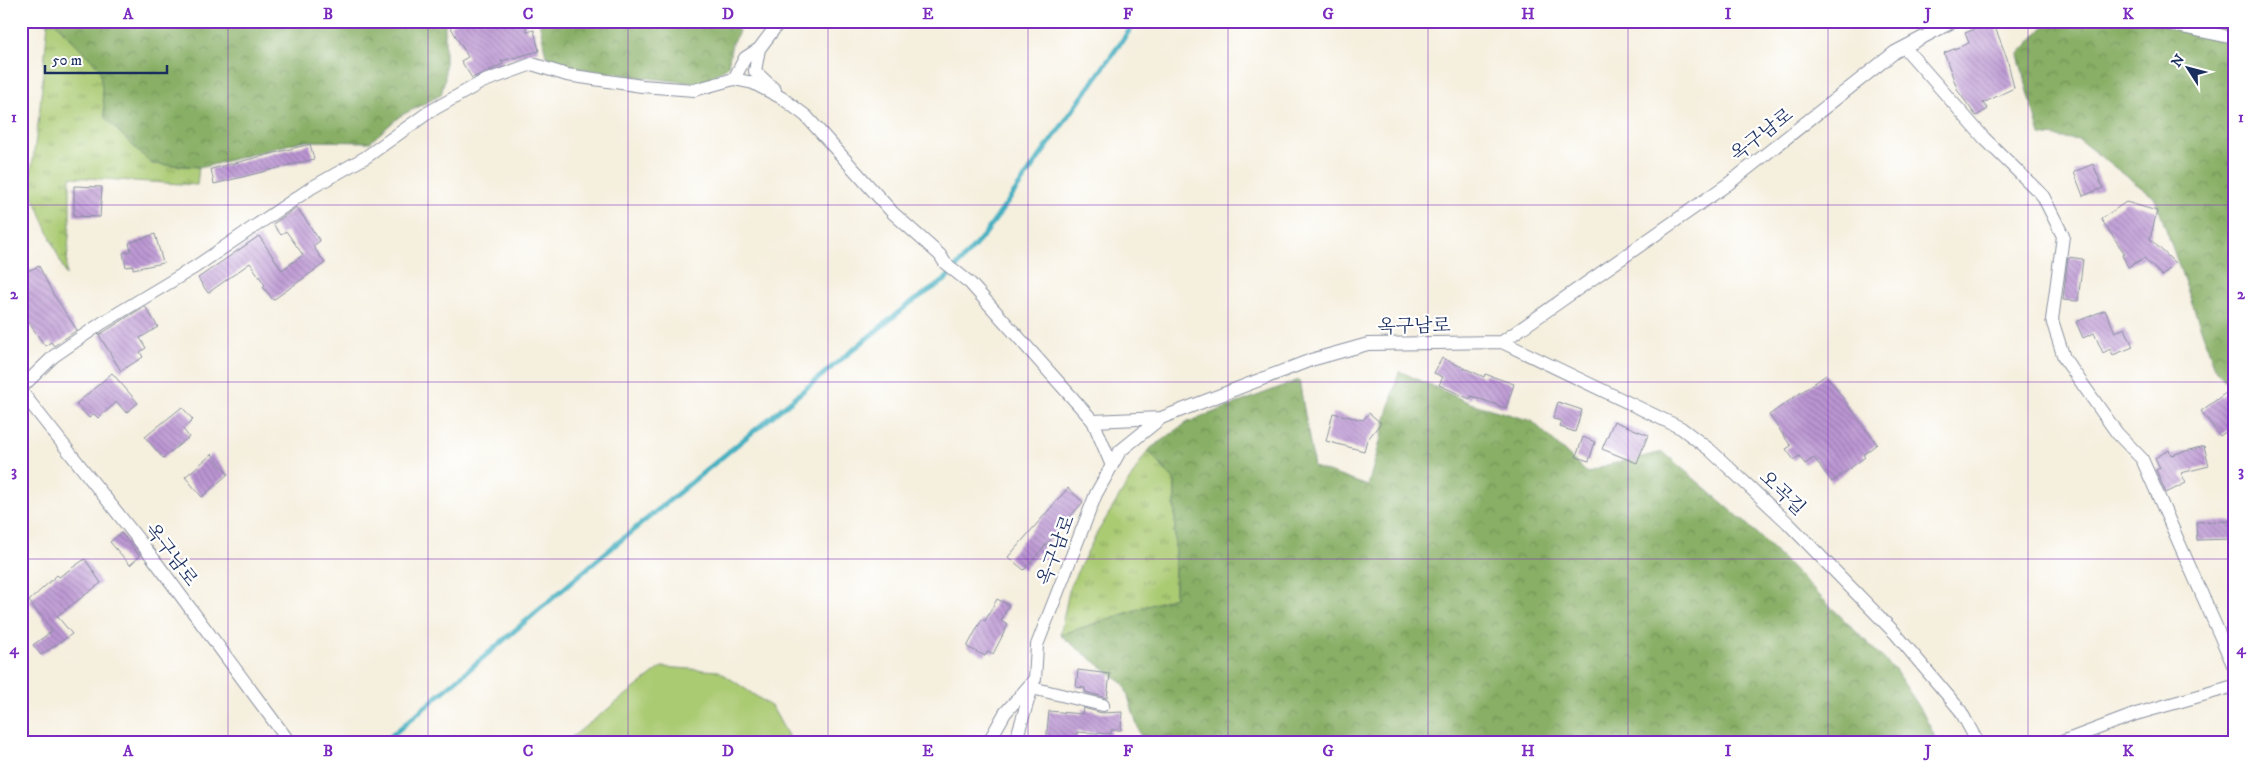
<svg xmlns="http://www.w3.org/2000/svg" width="2255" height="764" viewBox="0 0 2255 764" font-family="'IM FELL DW Pica','Noto Serif KR',serif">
<defs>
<pattern id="grass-tufts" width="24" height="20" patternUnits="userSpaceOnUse" patternTransform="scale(1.25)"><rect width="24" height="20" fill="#abcb73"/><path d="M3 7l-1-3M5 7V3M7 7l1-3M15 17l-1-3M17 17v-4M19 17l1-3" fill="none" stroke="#8aa562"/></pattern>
<pattern id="forest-crowns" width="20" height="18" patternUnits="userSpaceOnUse" patternTransform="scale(1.25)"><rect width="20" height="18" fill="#88af65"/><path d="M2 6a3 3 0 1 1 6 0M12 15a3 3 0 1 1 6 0" fill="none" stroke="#6e8f56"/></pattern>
<pattern id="building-back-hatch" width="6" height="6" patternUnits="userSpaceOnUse" patternTransform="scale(1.25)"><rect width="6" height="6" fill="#bb95d2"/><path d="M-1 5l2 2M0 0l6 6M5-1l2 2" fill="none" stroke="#977aae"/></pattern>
</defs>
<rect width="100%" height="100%" fill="#fff"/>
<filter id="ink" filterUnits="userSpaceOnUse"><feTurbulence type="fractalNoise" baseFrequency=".02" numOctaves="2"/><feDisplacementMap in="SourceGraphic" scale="10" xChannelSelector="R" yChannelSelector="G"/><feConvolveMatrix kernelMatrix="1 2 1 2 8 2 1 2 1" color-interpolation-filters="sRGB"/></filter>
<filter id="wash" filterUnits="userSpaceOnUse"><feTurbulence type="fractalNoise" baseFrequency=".0096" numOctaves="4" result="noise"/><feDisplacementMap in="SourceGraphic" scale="20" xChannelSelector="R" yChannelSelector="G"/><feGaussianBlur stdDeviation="1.12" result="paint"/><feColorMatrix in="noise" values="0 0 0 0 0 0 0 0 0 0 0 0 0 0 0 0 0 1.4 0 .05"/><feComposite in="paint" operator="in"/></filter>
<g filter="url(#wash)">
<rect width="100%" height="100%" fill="#f5efde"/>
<path fill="url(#grass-tufts)" stroke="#637d68" d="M48 22H55L101 70 105 118 152 164 199 167 197 185 70 177V223L66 275 29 186 39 117Z
M1148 450 1175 481V597L1060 635 1070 586 1097 533Z"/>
<path fill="url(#forest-crowns)" stroke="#526f62" d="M21 21H445V78L441 95 400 116 370 142 302 141 204 167 152 164 105 118 100 69 55 22 21 24Z
M539 21H734L739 32 732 43 728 66 702 84 647 78 569 67 546 56Z
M2049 21H2234V390L2216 371 2155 198 2079 140 2040 135 2018 55Z
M1399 371 1470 403 1532 421 1587 473 1607 465 1663 452 1747 524 1895 670 1922 711 1938 743H1143L1124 684 1060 635 1175 597V481L1148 450 1188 422 1299 380 1314 467 1368 486Z"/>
<path fill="#abcb73" stroke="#637d68" d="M662 667 719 671 772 707 792 743H564Z"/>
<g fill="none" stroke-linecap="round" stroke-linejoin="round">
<path stroke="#44b0c1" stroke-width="5" d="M383 743 609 550 910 303 944 281 985 234 1136 21"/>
</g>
<g id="blocks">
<path fill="url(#building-back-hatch)" d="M458 21H525L527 32 534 30 539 51 501 61 503 64 472 78 461 61 468 57 450 26Z
M1993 22 2007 58 2014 88 1983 103 1988 109 1976 116 1958 91 1944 53 1969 43 1965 33Z
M310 144 314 159 214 184 211 169Z
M2093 164 2103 188 2083 196 2074 172Z
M74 186 102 187 100 217 74 216Z
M2126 202 2157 211 2150 239 2175 263 2162 276 2144 258 2128 267 2122 255 2125 254 2101 219Z
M297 207 320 241 313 246 325 263 273 300 263 287 265 285 250 263 208 293 198 278 259 236 282 270 303 255 286 231 281 235 273 224Z
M155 234 163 263 133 269V266L126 267 123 253 131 251 129 243Z
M2068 257 2083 259 2078 301 2063 300Z
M39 266 53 294 77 330 54 346 51 342 45 346 21 311V274Z
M145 306 158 327 140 338 146 348 140 352 143 357 121 371 99 335Z
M2105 310 2115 332 2125 328 2133 347 2113 355 2110 349 2103 353 2094 333 2083 338 2076 322Z
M1442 358 1484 377 1485 374 1514 384 1506 408 1471 396 1470 399 1439 385 1443 377 1434 373Z
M112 373 138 403 126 413 117 402 98 418 94 414 89 418 76 404Z
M1826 375 1877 444 1863 455 1865 457 1832 482 1814 458 1805 464 1799 456 1794 460 1786 449 1791 446 1769 415Z
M2227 392 2234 401V426L2220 436 2201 411Z
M1558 402 1582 410 1575 432 1560 427 1562 421 1553 419Z
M182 407 193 420 183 429 189 437 163 458 145 437Z
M1333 413 1363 420 1369 413 1381 423 1367 440 1364 451 1326 441Z
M1614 421 1648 435 1637 463 1602 449Z
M1583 437 1595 442 1589 461 1576 457Z
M2204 446 2209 466 2181 473 2186 483 2166 493 2156 470 2160 468 2155 458 2169 450 2171 455Z
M212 454 228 474 202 497 185 477Z
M1068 488 1083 502 1024 570 1008 557Z
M2234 521V539L2197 540 2196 522Z
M121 533 140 556 130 565 110 542Z
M85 559 101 583 57 616 72 634 41 655 33 645 52 631 29 601 57 575 59 577Z
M997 599 1009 605 1001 621 1008 625 993 654 988 651 985 656 967 647 982 619 985 621Z
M1078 670 1110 674 1107 698 1085 692V688L1076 687Z
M1083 708 1102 713 1122 712 1121 730H1111V734L1077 732V743H1046L1049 711 1082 714Z"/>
</g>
</g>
<g filter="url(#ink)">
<use href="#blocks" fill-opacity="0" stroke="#888f9e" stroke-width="1"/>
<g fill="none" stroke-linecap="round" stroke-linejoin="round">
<defs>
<path id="minor" d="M2153 21 2234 38
M1905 48 1984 138 2043 196 2063 236 2052 320 2064 358 2117 433 2142 459 2234 667
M759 49 755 71 775 90
M734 79 745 58 759 49 777 25 778 21
M1502 342 1681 428 1710 450 1788 523 1895 633 1960 710 1978 743
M21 388 54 356 102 323 195 267 311 188 366 157 429 112 482 82 532 64 567 75 642 86 694 90 734 79 753 83 782 98 806 116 893 213 940 255 945 263 970 283 1093 421 1112 466
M21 391 153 558 290 743
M1093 421 1161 418
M1032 688 1103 705
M988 743 1005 713 1035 679 1037 645 1096 494 1120 451 1161 418 1311 360 1368 344 1502 342 1728 184 1895 52 1954 21
M1015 743 1033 684
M2059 743 2136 714 2234 686"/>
</defs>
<use href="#minor" stroke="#888f9e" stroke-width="14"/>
<use href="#minor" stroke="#fff" stroke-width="12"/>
</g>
</g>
<path fill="none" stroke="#7b2cbf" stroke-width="1" stroke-opacity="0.55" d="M228 21V743M428 21V743M628 21V743M828 21V743M1028 21V743M1228 21V743M1428 21V743M1628 21V743M1828 21V743M2028 21V743M21 205H2234M21 382H2234M21 559H2234"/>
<g text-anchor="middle" stroke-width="4.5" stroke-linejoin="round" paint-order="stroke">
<g font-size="19" fill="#1b2f5e" stroke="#fff">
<text transform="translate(1761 134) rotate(-38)" y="7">옥구남로</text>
<text transform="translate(1414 325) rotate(-1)" y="7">옥구남로</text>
<text transform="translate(1783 492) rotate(44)" y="7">오곡길</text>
<text transform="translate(1055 550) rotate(-69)" y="7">옥구남로</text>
<text transform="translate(172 554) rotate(53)" y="7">옥구남로</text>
</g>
</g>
<rect width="2255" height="764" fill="none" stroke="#fff" stroke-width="55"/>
<g transform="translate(2188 68) rotate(306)" stroke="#ffffff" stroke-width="4" paint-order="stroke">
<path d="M0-4L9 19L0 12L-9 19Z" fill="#1b2f5e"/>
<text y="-8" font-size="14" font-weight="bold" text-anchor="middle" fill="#1b2f5e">N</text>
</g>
<path d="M45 65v8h122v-8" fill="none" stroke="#1b2f5e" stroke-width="2.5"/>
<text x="52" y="65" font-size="15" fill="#1b2f5e" stroke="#ffffff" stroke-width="4" paint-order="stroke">50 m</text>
<rect x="28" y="28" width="2200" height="708" fill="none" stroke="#7b2cbf" stroke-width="2"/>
<g font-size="16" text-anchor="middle" font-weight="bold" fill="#7b2cbf">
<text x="128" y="19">A</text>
<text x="328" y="19">B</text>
<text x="528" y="19">C</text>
<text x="728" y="19">D</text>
<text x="928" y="19">E</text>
<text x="1128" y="19">F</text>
<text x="1328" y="19">G</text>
<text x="1528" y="19">H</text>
<text x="1728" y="19">I</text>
<text x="1928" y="19">J</text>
<text x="2128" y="19">K</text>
<text x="14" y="122">1</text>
<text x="2241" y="122">1</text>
<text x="14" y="299">2</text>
<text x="2241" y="299">2</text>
<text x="14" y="476">3</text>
<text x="2241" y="476">3</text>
<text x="14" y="654">4</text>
<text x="2241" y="654">4</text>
<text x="128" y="756">A</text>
<text x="328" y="756">B</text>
<text x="528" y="756">C</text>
<text x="728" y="756">D</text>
<text x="928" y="756">E</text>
<text x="1128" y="756">F</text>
<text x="1328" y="756">G</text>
<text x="1528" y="756">H</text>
<text x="1728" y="756">I</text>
<text x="1928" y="756">J</text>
<text x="2128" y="756">K</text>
</g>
</svg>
